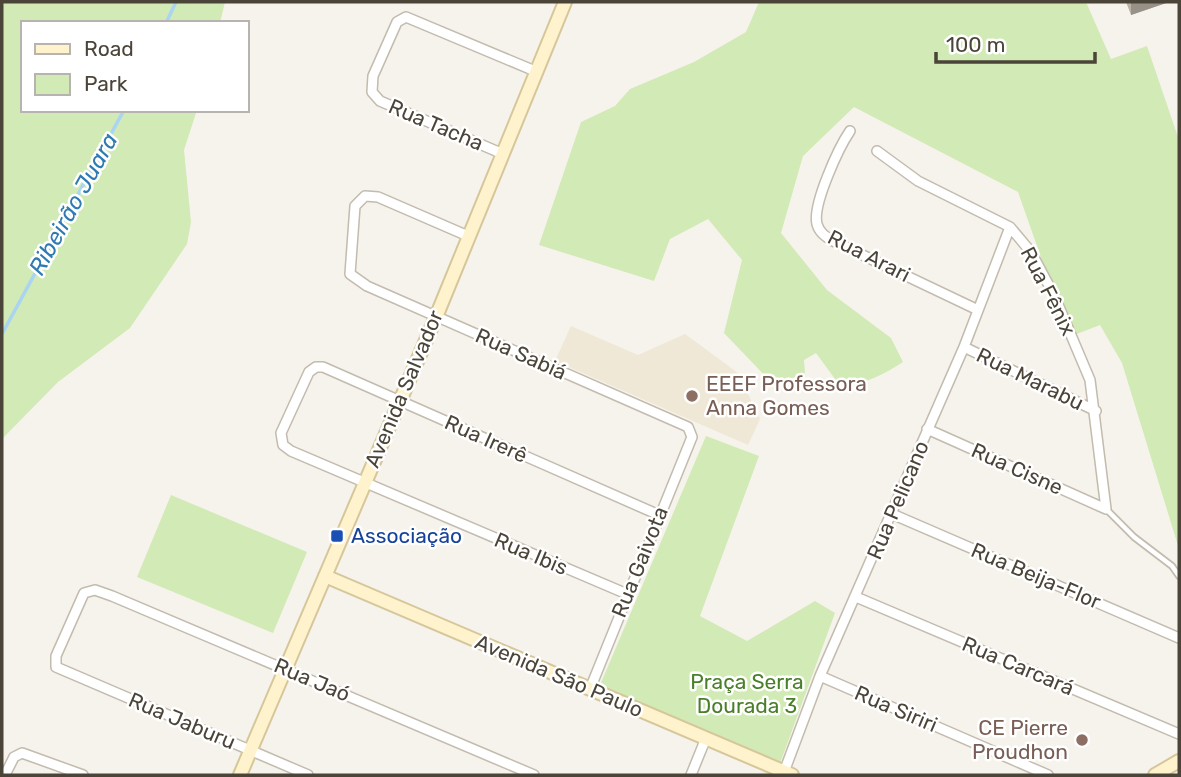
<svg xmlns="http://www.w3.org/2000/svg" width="1181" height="777" viewBox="0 0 1181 777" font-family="Rubik,sans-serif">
<rect width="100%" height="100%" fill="#f6f3ec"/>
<path fill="#efe8d6" d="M571 326 638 355 685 334 738 373 760 419 748 445 555 361Z"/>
<path fill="#d2eab5" d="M2 2H225L220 23H23V110H197L184 150 191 222 187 244 130 328 58 382 2 439Z
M759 2H1086L1111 59 1147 46 1179 140V549L1122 363 1100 325 1069 337 1018 192 854 107 803 156 781 233 827 290 891 338 903 362C882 375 863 387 838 383L816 353 804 360 805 373 802 375 773 384 724 333 742 260 708 219 670 239 654 281 539 245 581 122 615 106 630 89 694 62 746 32Z
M706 436 759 456 700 616 747 641 815 601 835 613 778 769 600 685Z
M171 495 307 552 273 633 137 577Z"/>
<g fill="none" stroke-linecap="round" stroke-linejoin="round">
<path stroke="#a9d4f2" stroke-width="3.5" d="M166 23 176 2
M2 334 124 110"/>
<defs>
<path id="lane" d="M1106 509 1134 537 1172 566 1179 576"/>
<path id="street" d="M850 131C839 147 812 205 817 224 819 232 825 236 831 240L978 310
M877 151 918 181 1010 227 1031 252 1054 295 1090 380 1106 509
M503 154 380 101 372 92 373 76 397 22 406 17 535 71
M468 236 378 197 365 196 355 206 350 274 367 286 688 427 692 437 590 689
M964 347 1096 411
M927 429 1106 509
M892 514 1179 638
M627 594 291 451 283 445 281 433 309 372 316 367H323L659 515
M856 597 1179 734
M820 676 1048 775
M784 772 820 676 964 347 1010 227
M5 775 14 757 22 753 83 775
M308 775 56 667V656L84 593 95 590 112 596 534 775
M691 775 706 738"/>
<path id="secondary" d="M325 576 792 775
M240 775 436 317 565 2
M1155 775 1179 761"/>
</defs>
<use href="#lane" stroke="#c2bbae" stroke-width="8"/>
<use href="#street" stroke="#c2bbae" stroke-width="12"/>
<use href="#secondary" stroke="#d6c79b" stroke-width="16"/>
<use href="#lane" stroke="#fff" stroke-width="4.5"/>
<use href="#street" stroke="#fff" stroke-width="9"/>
<use href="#secondary" stroke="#fff3cd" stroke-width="12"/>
</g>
<path fill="#bab2a6" d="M1126 2H1169L1131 15Z"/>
<path fill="#979187" d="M1134 2H1169L1131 15V3Z"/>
<g fill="#8d6e63" stroke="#fff" stroke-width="2.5">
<circle cx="692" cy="396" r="7"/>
<circle cx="1082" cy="740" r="7"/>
</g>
<rect fill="#1a4fb4" stroke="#fff" stroke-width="2.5" x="330" y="529" width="14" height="14" rx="3.5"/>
<g text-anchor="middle" stroke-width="5" stroke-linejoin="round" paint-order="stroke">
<g font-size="21" fill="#4b4439" stroke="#fff">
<text transform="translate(436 125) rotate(23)" y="7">Rua Tacha</text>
<text transform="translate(869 256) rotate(27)" y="7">Rua Arari</text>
<text transform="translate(1048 291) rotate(63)" y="7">Rua Fênix</text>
<text transform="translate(521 354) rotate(24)" y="7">Rua Sabiá</text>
<text transform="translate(1030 379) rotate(26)" y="7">Rua Marabu</text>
<text transform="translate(404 389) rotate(-67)" y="7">Avenida Salvador</text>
<text transform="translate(486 439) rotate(24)" y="7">Rua Irerê</text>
<text transform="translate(1017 469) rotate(24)" y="7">Rua Cisne</text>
<text transform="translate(898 500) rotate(-67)" y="7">Rua Pelicano</text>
<text transform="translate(531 554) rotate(23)" y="7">Rua Ibis</text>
<text transform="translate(640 562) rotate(-68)" y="7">Rua Gaivota</text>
<text transform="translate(1036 576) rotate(23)" y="7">Rua Beija-Flor</text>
<text transform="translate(1018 666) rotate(23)" y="7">Rua Carcará</text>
<text transform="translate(559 676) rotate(23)" y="7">Avenida São Paulo</text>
<text transform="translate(312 680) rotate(23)" y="7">Rua Jaó</text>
<text transform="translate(896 709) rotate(23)" y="7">Rua Siriri</text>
<text transform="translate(182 721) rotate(23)" y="7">Rua Jaburu</text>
</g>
<g font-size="21" fill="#785e54" stroke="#fff" text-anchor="start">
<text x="706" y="391">EEEF Professora<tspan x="706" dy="24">Anna Gomes</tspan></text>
<text x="1068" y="735" text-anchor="end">CE Pierre<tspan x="1068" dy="24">Proudhon</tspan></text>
</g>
<g font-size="21" fill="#164399" stroke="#fff" text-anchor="start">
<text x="351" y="543">Associação</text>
</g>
<g font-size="21" fill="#4a7f2a" stroke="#fff">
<text x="747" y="689">Praça Serra<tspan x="747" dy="24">Dourada 3</tspan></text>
</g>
<g font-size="23" font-style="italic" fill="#2e7ab2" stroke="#fff">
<text transform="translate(73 204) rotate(-61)" y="8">Ribeirão Juara</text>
</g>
</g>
<rect width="1181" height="777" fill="none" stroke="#4b4439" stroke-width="7"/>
<rect x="21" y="21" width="228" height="91" fill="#ffffff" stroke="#b7b4b0" stroke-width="2"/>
<rect x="35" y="44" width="35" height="10" fill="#fff3cd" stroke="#b7b4b0" stroke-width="2"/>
<text x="84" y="56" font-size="21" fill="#4b4439">Road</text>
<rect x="35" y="74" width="35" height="21" fill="#d2eab5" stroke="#b7b4b0" stroke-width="2"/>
<text x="84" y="91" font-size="21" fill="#4b4439">Park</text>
<path d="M936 52v10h159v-10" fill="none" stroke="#4b4439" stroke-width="3.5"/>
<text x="946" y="52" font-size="21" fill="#4b4439" stroke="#ffffff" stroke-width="5" paint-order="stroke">100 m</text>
</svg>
